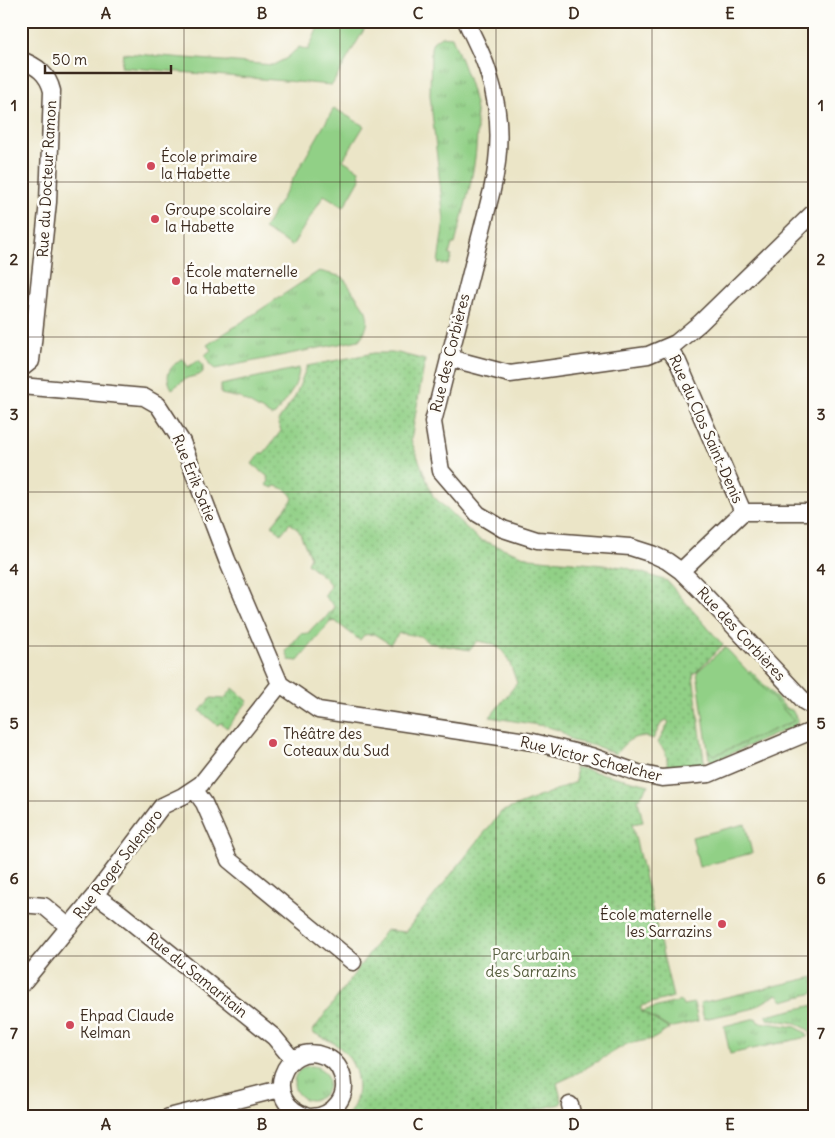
<svg xmlns="http://www.w3.org/2000/svg" width="835" height="1138" viewBox="0 0 835 1138" font-family="Delius,sans-serif">
<defs>
<pattern id="grass-tufts" width="24" height="20" patternUnits="userSpaceOnUse" patternTransform="scale(1.25)"><rect width="24" height="20" fill="#91d086"/><path d="M3 7l-1-3M5 7V3M7 7l1-3M15 17l-1-3M17 17v-4M19 17l1-3" fill="none" stroke="#78a96d"/></pattern>
<pattern id="park-dots" width="8" height="8" patternUnits="userSpaceOnUse" patternTransform="scale(1.25)"><rect width="8" height="8" fill="#91d086"/><path d="M2 2h.1M6 6h.1" fill="none" stroke="#78a96d" stroke-width="1.8" stroke-linecap="round"/></pattern>
</defs>
<rect width="100%" height="100%" fill="#fdfcf7"/>
<filter id="ink" filterUnits="userSpaceOnUse"><feTurbulence type="fractalNoise" baseFrequency=".02" numOctaves="2"/><feDisplacementMap in="SourceGraphic" scale="10" xChannelSelector="R" yChannelSelector="G"/><feConvolveMatrix kernelMatrix="1 2 1 2 8 2 1 2 1" color-interpolation-filters="sRGB"/></filter>
<filter id="wash" filterUnits="userSpaceOnUse"><feTurbulence type="fractalNoise" baseFrequency=".0096" numOctaves="4" result="noise"/><feDisplacementMap in="SourceGraphic" scale="20" xChannelSelector="R" yChannelSelector="G"/><feGaussianBlur stdDeviation="1.12" result="paint"/><feColorMatrix in="noise" values="0 0 0 0 0 0 0 0 0 0 0 0 0 0 0 0 0 1.4 0 .05"/><feComposite in="paint" operator="in"/></filter>
<g filter="url(#wash)">
<rect width="100%" height="100%" fill="#ebe5c7"/>
<path fill="url(#grass-tufts)" stroke="#667d52" d="M441 36 452 37C461 61 473 86 476 111 481 156 466 201 455 244H452L449 255 452 256 448 265 438 263 444 220 430 95 431 48 433 42Z
M319 271 343 277 366 311C370 323 366 331 359 340L215 369 210 365 205 355 211 350 207 345Z
M181 359H183L188 367 199 360 203 366V372L199 375 187 378 172 389C164 375 169 368 181 359Z
M299 368C299 385 285 402 275 415L272 416 240 398 221 394V385Z
M334 607 367 618 330 622 298 661 289 660 286 651 300 634 308 633 315 625 323 621Z
M750 670 787 709 792 710 798 721 794 726 712 762 709 758 708 751 715 755 794 721 748 672Z
M814 977V993L783 1001 778 994 751 1009 704 1019 700 1003Z
M681 1001 683 1005 694 1003 698 1021 669 1028 642 1011Z
M814 1005V1035L811 1036 810 1031 797 1023 767 1019 766 1016Z
M756 1018 758 1022 796 1027 806 1033 807 1037 730 1054 724 1026Z
M294 1083a17 17 0 1 1 34 0a17 17 0 1 1-34 0Z"/>
<path fill="url(#park-dots)" stroke="#667d52" d="M374 353H398L425 360 411 440 433 496 478 539 530 558 624 567 667 581 723 645 693 675 704 761 703 764 690 767 667 768C668 757 666 750 658 743L669 722 666 720 662 722 653 739C637 732 625 741 616 754L596 746 573 741 559 730 544 726 490 717 517 683C508 658 506 644 477 641L470 650 429 643 420 636 399 633 390 644 374 634 364 635 360 640 358 639 335 621H330L334 606 324 596 331 586 326 579 307 563 310 557 299 531 290 523 281 534 272 525 293 499C291 492 281 486 274 486L273 488 266 485 269 481 267 476 252 464 260 453H264L281 431 278 421 295 397 307 366Z
M233 688 248 701 227 728 221 723 217 725 200 711 211 698 224 699Z
M575 767 649 785 638 800 643 822 632 824 673 997 641 1006V1011L669 1029 653 1039 627 1044 574 1075 557 1083 562 1102 560 1104 507 1117H346C365 1097 360 1064 339 1047 332 1041 321 1037 312 1032L386 930 405 932 501 812 576 782Z"/>
<path fill="#91d086" stroke="#667d52" d="M314 21H369L332 85 121 67 123 53 273 65 287 58 299 47 308 50 319 25Z
M334 108 364 126 343 160 359 170 360 179 344 207 324 195 292 246 264 229Z
M725 647 794 721 715 755 708 751 697 672Z
M745 824 752 853 699 867 692 837Z"/>
</g>
<g filter="url(#ink)">
<g fill="none" stroke-linecap="round" stroke-linejoin="round">
<defs>
<path id="street" d="M466 21C474 39 484 56 489 75 501 112 501 152 492 190L433 422 441 471 478 514 503 529 537 540 630 547 652 554 667 561 681 571 698 588 805 702 814 707
M21 60C37 66 48 74 52 91L48 202 31 361 21 369
M668 347 678 362 743 512
M449 358 510 374 648 355 676 343 700 323 814 212
M21 386 144 397 158 405 182 442 227 560 280 684 318 710 533 742 591 756 638 773 662 778 709 774 814 730
M681 571 743 512H814
M194 789 204 803 229 860 353 962
M95 895 119 912 274 1037 293 1060
M21 904 44 906 69 927
M21 985 95 895 162 806 183 796 201 784 280 684
M570 1105 573 1117
M169 1117 280 1089
M308 1117C259 1102 284 1040 324 1056 333 1059 339 1066 342 1075 350 1096 333 1116 312 1117"/>
</defs>
<use href="#street" stroke="#554637" stroke-width="19"/>
<use href="#street" stroke="#fff" stroke-width="16"/>
</g>
</g>
<path fill="none" stroke="#3b2a1e" stroke-width="1" stroke-opacity="0.55" d="M184 21V1117M340 21V1117M496 21V1117M652 21V1117M21 182H814M21 337H814M21 492H814M21 646H814M21 801H814M21 956H814"/>
<g fill="#d1495b" stroke="#fdfcf7" stroke-width="2">
<circle cx="151" cy="166" r="5"/>
<circle cx="155" cy="219" r="5"/>
<circle cx="176" cy="281" r="5"/>
<circle cx="273" cy="743" r="5"/>
<circle cx="722" cy="924" r="5"/>
<circle cx="70" cy="1025" r="5"/>
</g>
<g text-anchor="middle" stroke-width="5" stroke-linejoin="round" paint-order="stroke">
<g font-size="15" fill="#3b2a1e" stroke="#fdfcf7" text-anchor="start">
<text x="161" y="162">École primaire<tspan x="161" dy="17">la Habette</tspan></text>
<text x="165" y="215">Groupe scolaire<tspan x="165" dy="17">la Habette</tspan></text>
<text x="186" y="277">École maternelle<tspan x="186" dy="17">la Habette</tspan></text>
<text x="283" y="739">Théâtre des<tspan x="283" dy="17">Coteaux du Sud</tspan></text>
<text x="712" y="920" text-anchor="end">École maternelle<tspan x="712" dy="17">les Sarrazins</tspan></text>
<text x="80" y="1021">Ehpad Claude<tspan x="80" dy="17">Kelman</tspan></text>
</g>
<g font-size="15" fill="#3b2a1e" stroke="#fdfcf7">
<text transform="translate(47 179) rotate(-87)" y="5">Rue du Docteur Ramon</text>
<text transform="translate(450 353) rotate(-76)" y="5">Rue des Corbières</text>
<text transform="translate(706 429) rotate(66)" y="5">Rue du Clos Saint-Denis</text>
<text transform="translate(194 478) rotate(68)" y="5">Rue Erik Satie</text>
<text transform="translate(741 634) rotate(47)" y="5">Rue des Corbières</text>
<text transform="translate(591 759) rotate(14)" y="5">Rue Victor Schœlcher</text>
<text transform="translate(118 864) rotate(-52)" y="5">Rue Roger Salengro</text>
<text transform="translate(197 975) rotate(39)" y="5">Rue du Samaritain</text>
</g>
<g font-size="15" fill="#555c3d" stroke="#fdfcf7">
<text x="531" y="960">Parc urbain<tspan x="531" dy="17">des Sarrazins</tspan></text>
</g>
</g>
<rect width="835" height="1138" fill="none" stroke="#fdfcf7" stroke-width="55"/>
<path d="M45 65v8h126v-8" fill="none" stroke="#3b2a1e" stroke-width="2.5"/>
<text x="52" y="65" font-size="15" fill="#3b2a1e" stroke="#fdfcf7" stroke-width="4" paint-order="stroke">50 m</text>
<rect x="28" y="28" width="780" height="1082" fill="none" stroke="#3b2a1e" stroke-width="2"/>
<g font-size="16" text-anchor="middle" font-weight="bold" fill="#3b2a1e">
<text x="106" y="19">A</text>
<text x="262" y="19">B</text>
<text x="418" y="19">C</text>
<text x="574" y="19">D</text>
<text x="730" y="19">E</text>
<text x="14" y="111">1</text>
<text x="821" y="111">1</text>
<text x="14" y="265">2</text>
<text x="821" y="265">2</text>
<text x="14" y="420">3</text>
<text x="821" y="420">3</text>
<text x="14" y="575">4</text>
<text x="821" y="575">4</text>
<text x="14" y="729">5</text>
<text x="821" y="729">5</text>
<text x="14" y="884">6</text>
<text x="821" y="884">6</text>
<text x="14" y="1039">7</text>
<text x="821" y="1039">7</text>
<text x="106" y="1130">A</text>
<text x="262" y="1130">B</text>
<text x="418" y="1130">C</text>
<text x="574" y="1130">D</text>
<text x="730" y="1130">E</text>
</g>
</svg>
